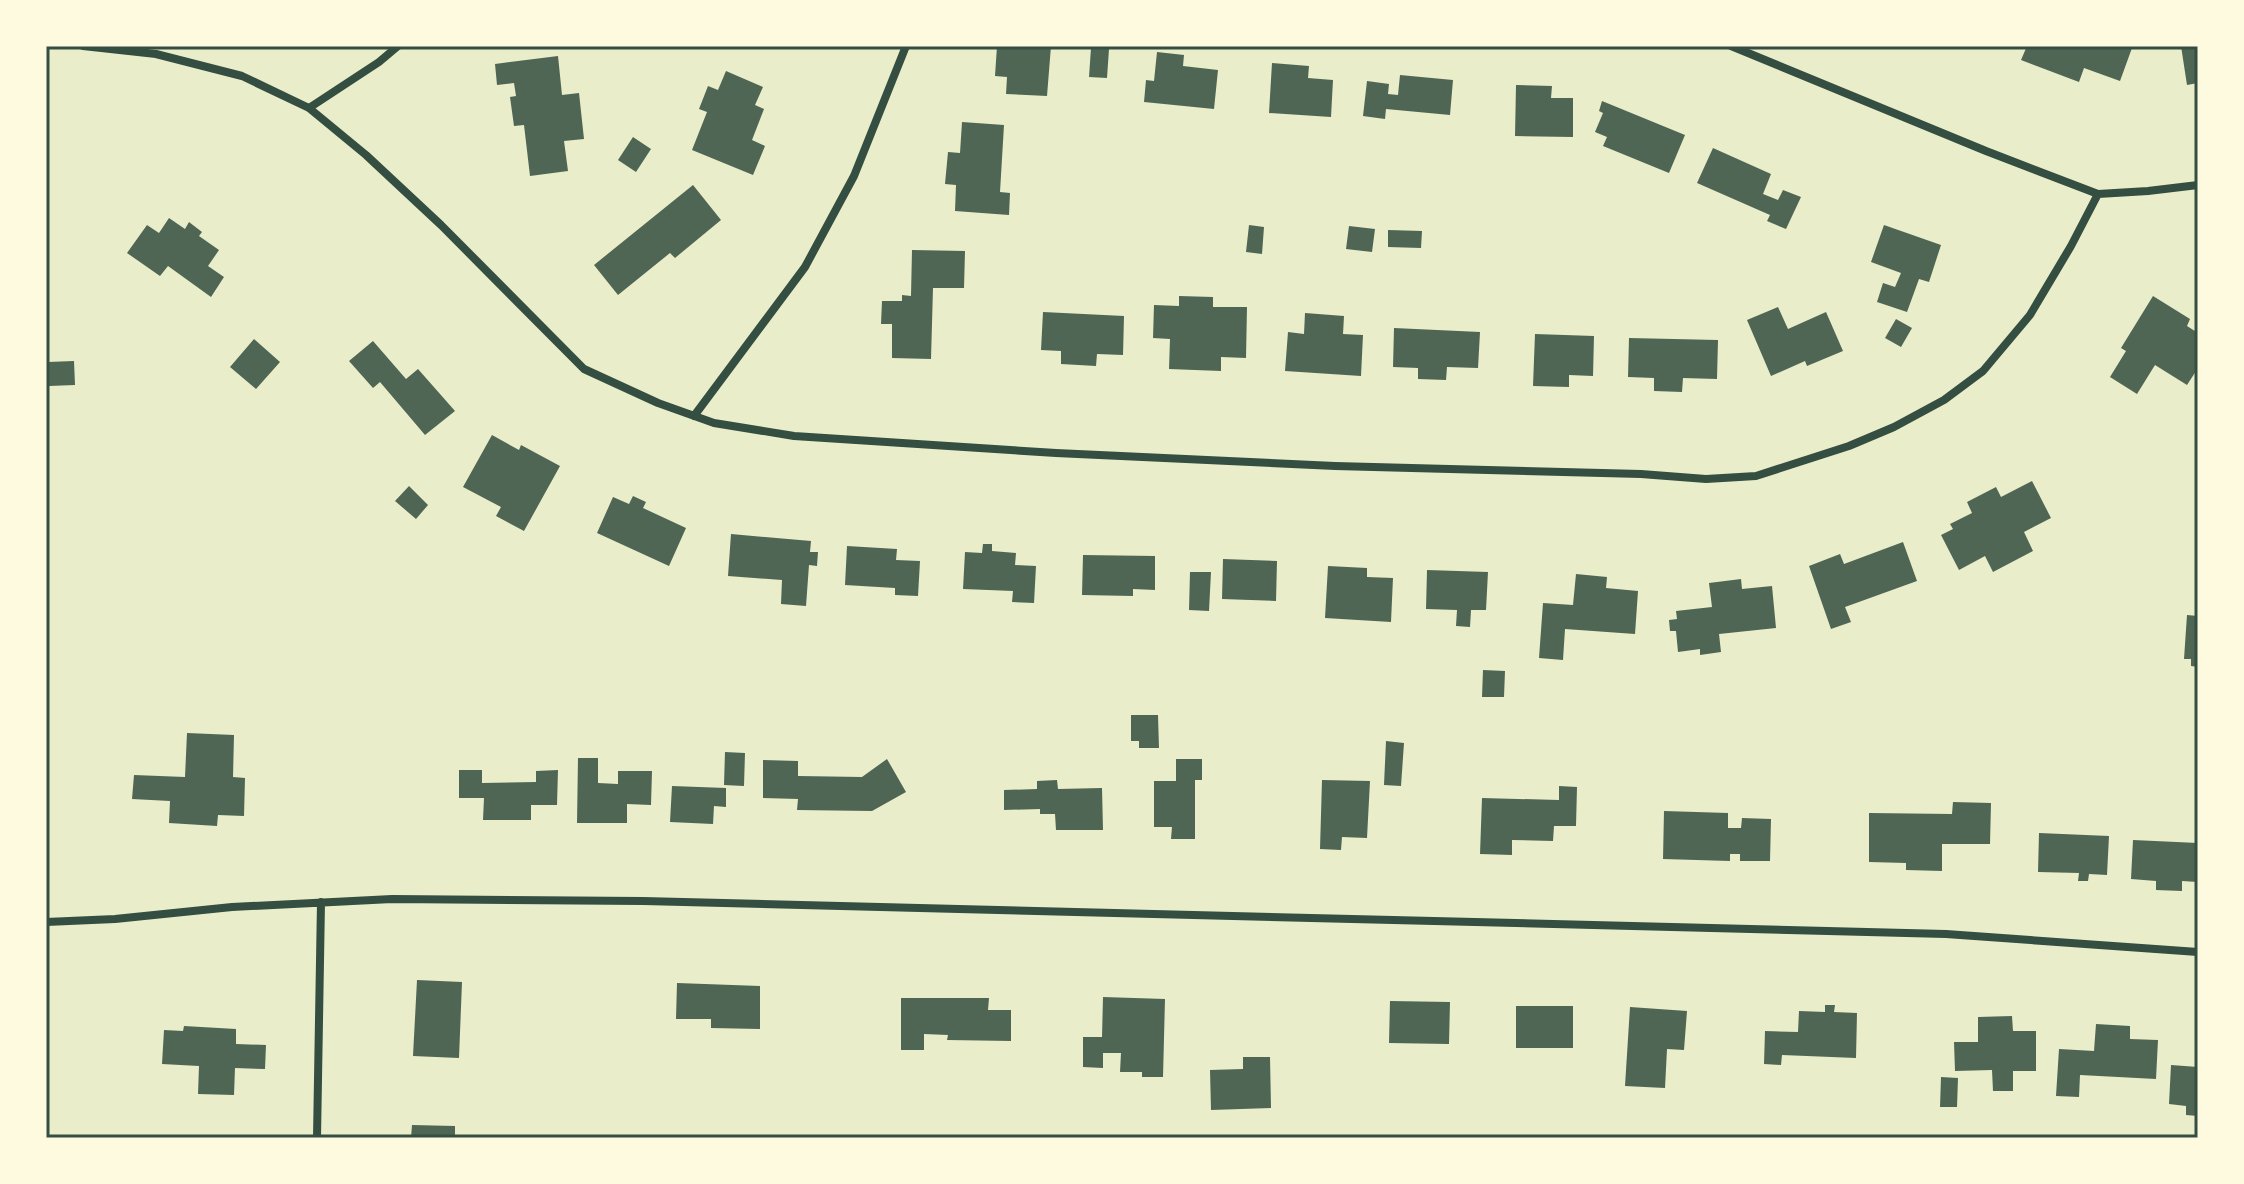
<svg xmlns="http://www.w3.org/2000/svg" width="2244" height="1184" viewBox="0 0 2244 1184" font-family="Montserrat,sans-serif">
<rect width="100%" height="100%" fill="#e9edc9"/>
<path fill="#4f6655" d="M997 46H1051L1047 96 1006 94 1007 77 995 76Z
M2027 46H2127L2132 48 2120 81 2084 68 2079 82 2021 60Z
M2181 46H2198V83L2187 85Z
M1091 48 1109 49 1107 78 1089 77Z
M1157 52 1184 55 1183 66 1218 70 1214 109 1144 102 1146 80 1154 81Z
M558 56 562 95 579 93 584 139 564 141 568 171 530 176 524 125 514 126 510 97 516 96 514 83 497 85 495 64Z
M1272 63 1309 66 1308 78 1333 80 1331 117 1269 113Z
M726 71 763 87 755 105 764 109 752 140 765 146 753 175 692 150 707 112 699 109 708 86 718 90Z
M1400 75 1453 80 1450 115 1386 109 1385 119 1363 116 1367 81 1389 84 1388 94 1398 95Z
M1516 85 1552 86 1551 98H1573V137L1515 136Z
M1602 101 1685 135 1669 173 1603 146 1607 137 1595 132 1603 113 1599 111Z
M962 122 1004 125 1000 192 1010 193 1009 215 955 211 956 185 945 184 948 152 960 153Z
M633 137 651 149 636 172 618 160Z
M1713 148 1771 174 1763 194 1778 200 1783 190 1801 197 1786 229 1767 221 1770 215 1697 183Z
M693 185 721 220 675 258 670 253 618 295 594 265Z
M169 218 185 229 189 222 202 232 199 236 219 250 208 266 224 277 211 297 168 266 160 276 127 253 147 225 159 233Z
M1249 225 1264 227 1262 254 1246 252Z
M1884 225 1941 245 1929 282 1919 279 1907 312 1877 302 1883 283 1895 287 1901 273 1871 262Z
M1349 226 1375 229 1372 252 1346 249Z
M1388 230 1422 231 1421 248 1388 247Z
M912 250 965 251 964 288H933L931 359 892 358V324H881L882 301H902V295L911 296Z
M1179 296 1213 297V307H1247L1246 358 1221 357V371L1169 369 1170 339 1153 338 1154 305 1179 306Z
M2153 296 2190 319 2187 326 2198 333V368L2187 385 2155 365 2137 394 2110 377 2126 351 2121 348Z
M1778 307 1788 329 1826 312 1843 351 1807 366 1805 361 1771 376 1747 320Z
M1043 312 1124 316 1123 355 1097 354 1096 366 1061 364V351L1041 350Z
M1305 313 1344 316 1343 334 1363 335 1361 376 1285 371 1288 332 1304 334Z
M1896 319 1912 328 1901 347 1885 338Z
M1394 328 1480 332 1478 368 1447 367 1446 380 1418 379V368L1393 367Z
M1535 334 1594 336 1593 376 1569 375V387L1533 386Z
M1629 338 1718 340 1717 379 1683 378 1682 392 1654 391V378L1628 377Z
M254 339 280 362 256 389 230 367Z
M373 341 406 379 418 369 455 411 425 435 380 382 373 388 349 361Z
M74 361 75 385 49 386 48 362Z
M492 435 519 450 521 445 560 466 524 531 496 516 501 507 463 487Z
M2032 481 2051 518 2024 532 2033 551 1993 572 1985 556 1959 570 1941 535 1953 529 1950 524 1972 513 1967 502 1996 487 2001 497Z
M409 486 428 505 416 519 395 501Z
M633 496 646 502 643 508 686 528 669 566 597 533 613 497 629 504Z
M731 534 811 541 810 552H818L817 566 809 565 806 606 781 604 782 580 728 576Z
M1903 542 1917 581 1845 607 1851 622 1831 629 1809 566 1840 554 1844 564Z
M983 544H992V551L1016 553 1015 565 1036 566 1034 603 1012 602 1013 591 963 589 965 552 982 553Z
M847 546 897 549 896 560 920 561 918 596 895 595V588L845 585Z
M1083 555 1155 556V590L1133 589V596L1082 595Z
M1223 559 1277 561 1276 601 1222 599Z
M1328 566 1367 568V577L1393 578 1391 622 1325 618Z
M1427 570 1488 572 1486 610H1471L1470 627 1456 626 1457 610 1426 609Z
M1190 572H1211L1209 611 1189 610Z
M1576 574 1607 577 1606 588 1638 591 1635 634 1565 629 1563 660 1539 658 1543 603 1573 605Z
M1741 579 1742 589 1772 586 1776 628 1719 634 1721 652 1700 655V649L1678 652 1676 631H1670L1669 620 1677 619 1676 611 1712 607 1709 583Z
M2187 615 2198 616V667L2191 666V659H2184Z
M1483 670 1505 671 1504 697H1482Z
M1131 715H1158L1159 748H1139V741H1131Z
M187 733 234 735 233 777 245 778 244 816 218 815 217 826 169 823 170 801 132 799 134 775 185 777Z
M1386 741 1404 743 1401 786 1384 785Z
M725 752 745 753 744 786 724 785Z
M578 758H598V783L618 784V771H652L651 805 627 804V823H577Z
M887 759 906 792 872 811 797 810 798 799 763 798V760L798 761V776L862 777Z
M1176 759H1202V780H1195V839H1171L1172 827H1154V781H1176Z
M459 770H482V783L536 782V771L558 770 557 805H531V820H483L484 798H459Z
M1057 780 1058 789 1102 788 1103 830H1056L1055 814H1040V809L1004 810V790L1037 789V781Z
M1322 780 1370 781 1367 838 1342 837 1341 850 1320 849Z
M672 786 726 788V807L714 806 713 824 670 822Z
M1559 786 1577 787 1576 826H1554L1553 841 1512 840V855L1480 854 1482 798 1559 800Z
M1953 802 1991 803 1990 844H1942V871L1906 870V863L1869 862V813L1952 814Z
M1664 811 1728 813V828H1741L1742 818 1771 819 1770 861H1740V854H1730V861L1663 859Z
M2039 833 2109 836 2107 875 2089 874 2088 881H2078L2079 873 2038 872Z
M2133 840 2198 843V882L2182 881V891L2156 890V881L2131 879Z
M417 980 462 982 459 1058 413 1056Z
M677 983 760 986V1029L711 1028V1019H676Z
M1103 997 1165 999 1163 1077H1142V1072H1120L1121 1053H1103V1068L1083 1067V1037H1102Z
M901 998H989L988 1010H1011V1041L947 1040 948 1035 924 1034V1050H901Z
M1390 1001 1450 1002 1449 1044 1389 1043Z
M1825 1005H1835L1834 1012 1857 1013 1856 1058 1782 1055 1781 1065 1764 1064 1765 1031 1798 1032 1799 1011 1825 1012Z
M1516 1006H1573V1048H1516Z
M1630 1007 1687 1011 1684 1050 1667 1049 1665 1088 1625 1086Z
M2012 1016 2013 1031H2036V1071H2013V1091H1993L1992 1070 1955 1071 1954 1042H1978V1017Z
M2096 1024 2130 1026V1039L2158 1040 2156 1079 2080 1075 2079 1097 2056 1096 2059 1049 2094 1051Z
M184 1026 236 1029V1044L266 1045 265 1069 235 1068 234 1095 198 1094 199 1066 162 1064 164 1030 183 1031Z
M1243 1057H1270L1271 1108 1211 1110 1210 1070 1243 1069Z
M2171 1065 2198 1067V1116L2186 1115V1106L2169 1104Z
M1941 1077 1958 1078 1957 1107H1940Z
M412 1125 455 1126V1138H411Z"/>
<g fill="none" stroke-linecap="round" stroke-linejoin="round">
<path stroke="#344e41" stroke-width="8" d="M83 46 156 54 242 76 309 108 366 155 441 225 584 369 658 403 714 423 794 436 1056 453 1335 466 1641 474 1706 479 1756 476 1849 446 1894 427 1944 400 1983 371 2030 315 2071 246 2098 194
M1731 46 1986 151 2098 194 2148 191 2198 185
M309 108 379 62 398 46
M694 416 805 267 854 176 906 46
M46 922 115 919 232 907 392 899 643 901 1946 934 2198 952
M317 1138 321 902"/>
</g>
<rect width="2244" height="1184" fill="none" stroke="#fefae0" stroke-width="96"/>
<rect x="48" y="48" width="2148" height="1088" fill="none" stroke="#344e41" stroke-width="3"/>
</svg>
